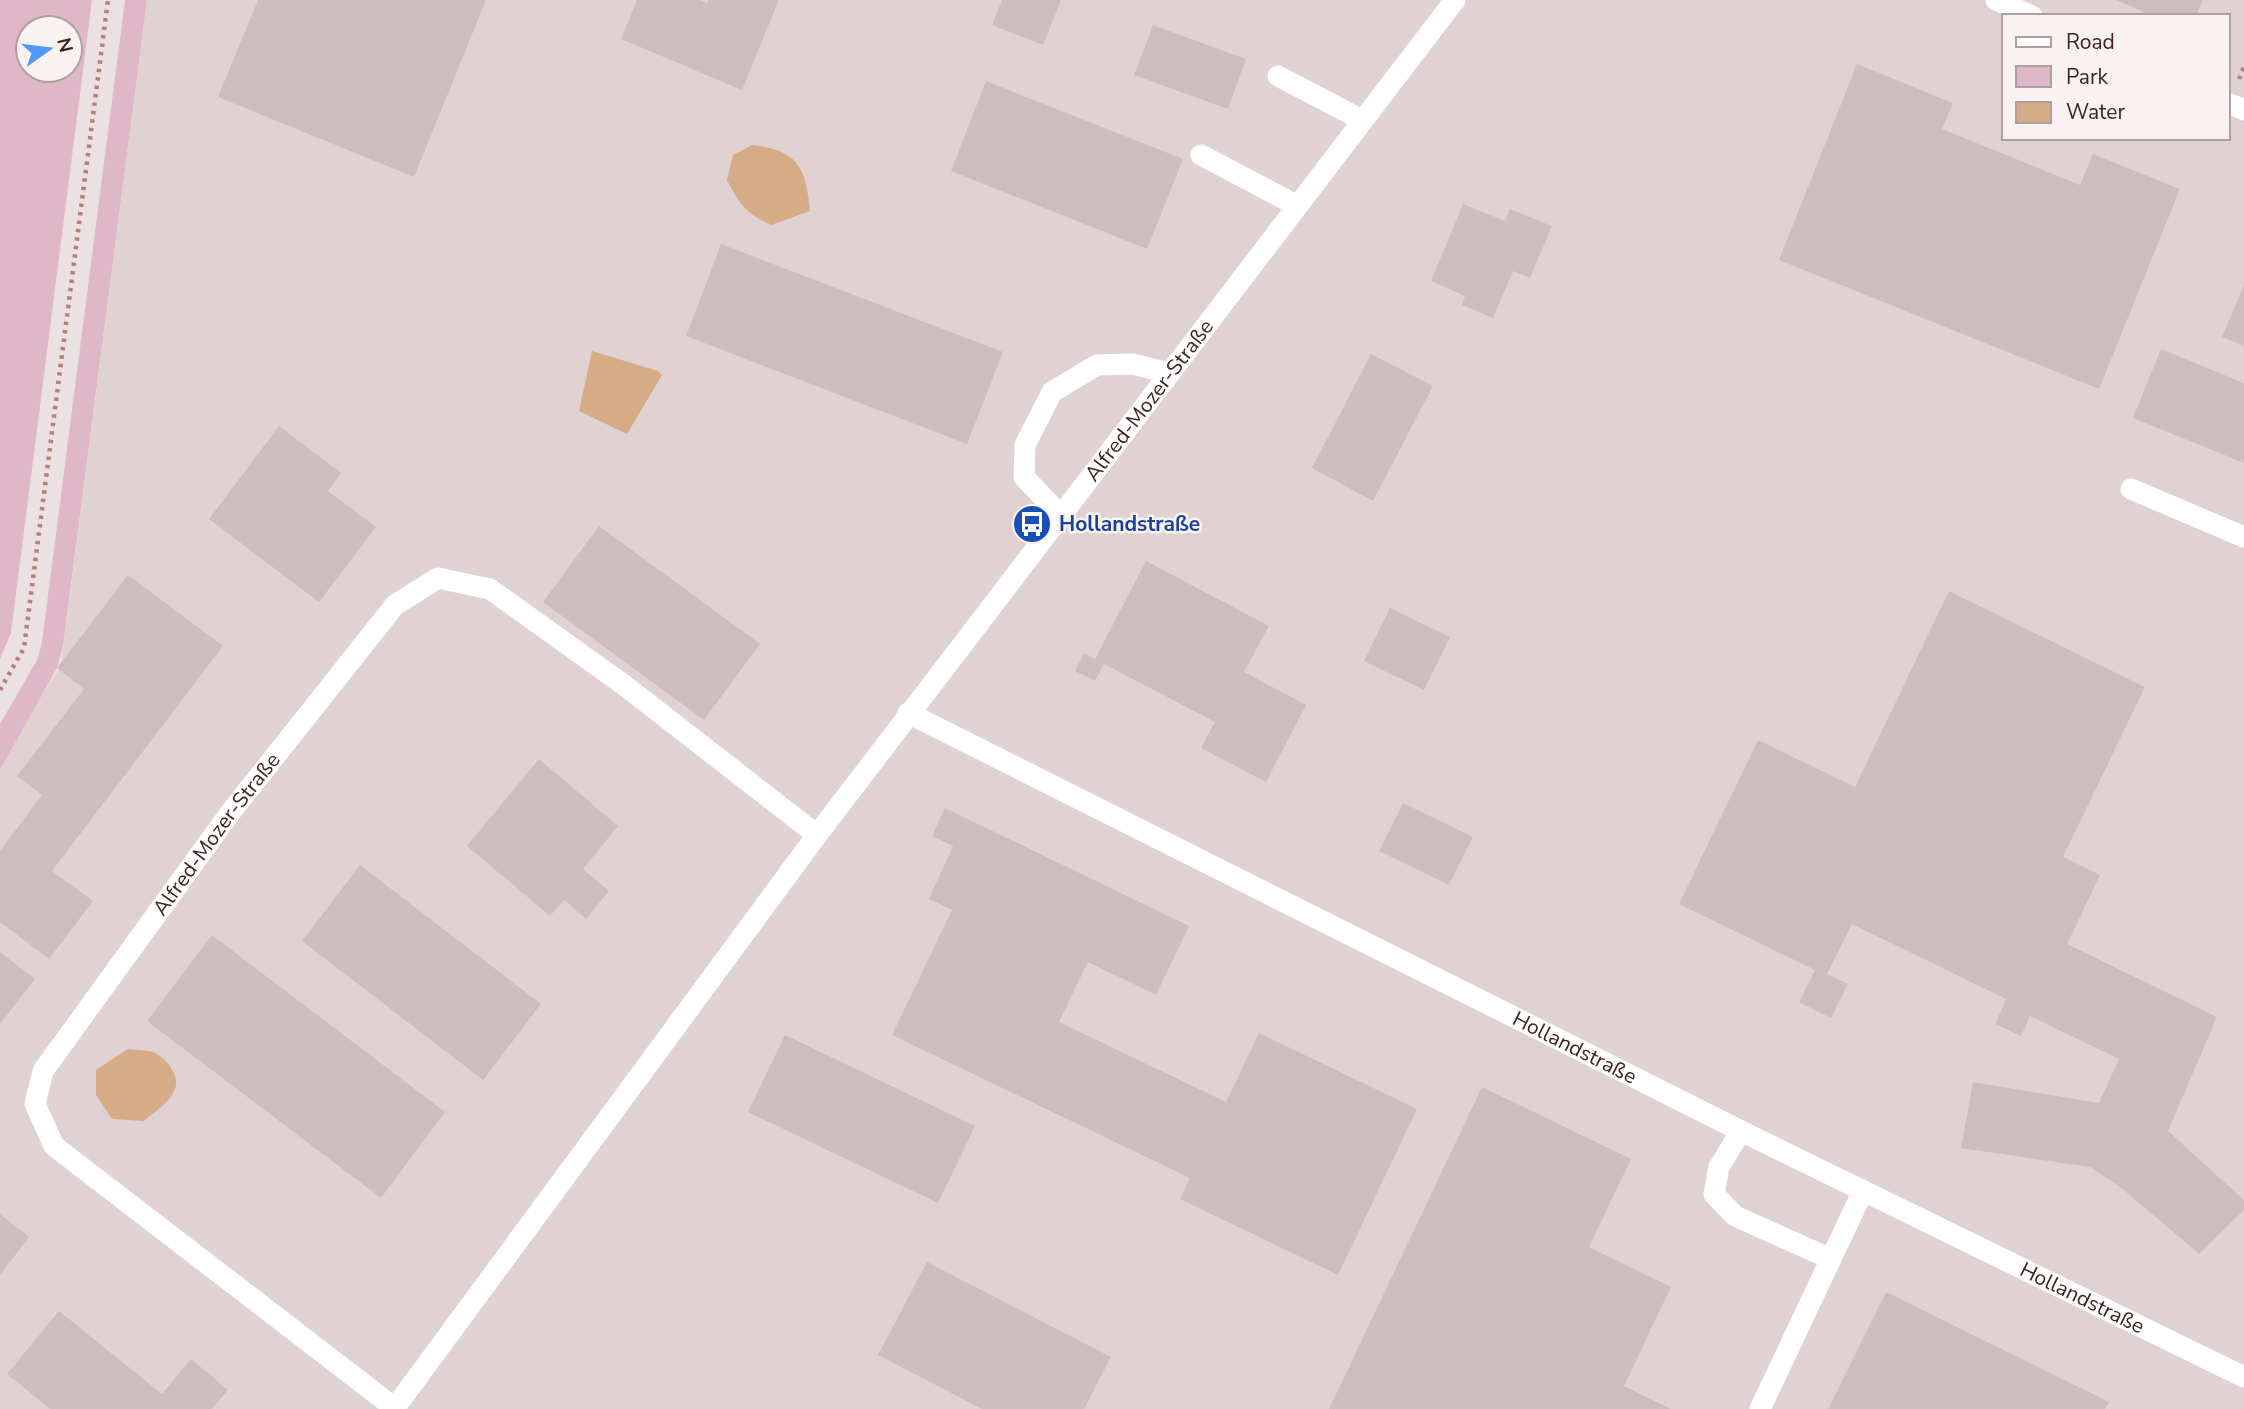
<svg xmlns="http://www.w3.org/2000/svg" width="2244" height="1409" viewBox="0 0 2244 1409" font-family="'Nunito Sans',sans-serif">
<rect width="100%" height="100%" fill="#ece1e2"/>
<path fill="#e0d2d3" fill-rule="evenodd" d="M147 0H2244V1409H0V758L61 666ZM2004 16H2228V138H2004Z"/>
<path fill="#dfb8c7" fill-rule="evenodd" d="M0 0H92L11 633 0 659ZM28 28H70V70H28Z
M125 0H147L63 646 57 668 0 770V724L37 660 42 642Z"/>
<path fill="#d5ac85" d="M752 145C798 150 806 167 810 211L771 225C747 214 739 204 727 180L733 155Z
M592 351 658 371 662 375 627 434 579 411Z
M128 1049C135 1050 143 1050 150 1051 164 1055 181 1075 175 1089 170 1103 154 1112 144 1121L112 1119 96 1095V1070Z"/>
<path fill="#cdbdbf" d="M258 0H486L414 177 218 97Z
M637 0H700L707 3 709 0H779L742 90 621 39Z
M1002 0H1061L1043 45 992 25Z
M2116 0H2203L2196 16H2153Z
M1153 25 1246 59 1228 109 1134 75Z
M1857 64 1953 103 1942 129 2080 185 2093 154 2180 189 2099 389 1779 260Z
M986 81 1183 159 1147 249 951 171Z
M1463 204 1505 221 1510 209 1552 226 1530 278 1513 271 1493 318 1462 305 1465 296 1431 281Z
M721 244 1003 352 967 444 686 336Z
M2244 285V346L2222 337Z
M2161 349 2244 383V463L2133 418Z
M1371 354 1433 386 1373 501 1312 468Z
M279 426 341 473 328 491 376 527 319 602 209 519Z
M599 526 760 644 704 720 543 602Z
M1146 561 1269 626 1244 672 1306 705 1266 782 1201 748 1215 722 1104 664 1095 681 1075 671 1084 653 1095 659Z
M128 575 223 646 52 871 93 901 49 959 0 922V851L42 795 17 776 84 689 57 668Z
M1949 591 2145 687 2063 857 2100 875 2067 944 2217 1017 2168 1131 2244 1200V1210L2199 1254 2119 1186 2090 1167 1961 1148 1973 1082 2099 1103 2119 1059 2030 1016 2021 1036 1995 1024 2006 999 1852 924 1827 974 1848 984 1831 1018 1799 1002 1815 970 1679 904 1758 740 1855 787Z
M1390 608 1450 637 1424 690 1364 661Z
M539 759 618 826 583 869 609 891 586 919 564 900 550 916 467 846Z
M1403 803 1473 837 1449 885 1379 851Z
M945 808 1189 926 1156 995 1088 962 1059 1022 1226 1102 1259 1033 1417 1109 1338 1275 1180 1199 1190 1178 892 1035 952 910 929 899 953 846 932 836Z
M360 865 541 1004 483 1080 302 941Z
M212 935 445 1112 381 1198 147 1021Z
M0 952 35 979 0 1024Z
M785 1035 975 1126 938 1203 748 1112Z
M1482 1087 1631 1159 1589 1247 1671 1287 1624 1386 1671 1409H1329Z
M0 1214 29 1237 0 1275Z
M927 1262 1111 1357 1084 1409H982L878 1355Z
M1886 1292 2109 1402 2105 1409H1828Z
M59 1311 162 1394 191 1359 228 1390 212 1409H50L7 1374Z"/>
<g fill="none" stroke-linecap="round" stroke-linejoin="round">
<path stroke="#b2807f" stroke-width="4.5" stroke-dasharray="3.5 5" stroke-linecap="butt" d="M2239 79 2244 67
M0 690 24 648 108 0"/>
<g stroke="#fff" stroke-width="21">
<path d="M1996 0 2032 16"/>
<path d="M1278 76 1362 120"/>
<path d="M2228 103 2244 110"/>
<path d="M1201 155 1296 205"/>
<path d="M2131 489 2244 537"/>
<path d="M1060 515 1024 477 1025 445 1052 392 1097 365 1133 364 1168 373"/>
<path id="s1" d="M908 713 1741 1131 2244 1377"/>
<path d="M1741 1131 1719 1167 1714 1194 1735 1216 1831 1259"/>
<path id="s2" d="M394 1409 817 835 1455 0"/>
<path id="s3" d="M396 1409 54 1146 35 1104 43 1071 230 813 395 605 438 578 490 589 624 685 817 835"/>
<path d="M1760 1409 1863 1191"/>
</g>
</g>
<defs>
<symbol id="bus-disc" viewBox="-11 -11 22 22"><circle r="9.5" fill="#1a4fb4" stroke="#f9f1f2"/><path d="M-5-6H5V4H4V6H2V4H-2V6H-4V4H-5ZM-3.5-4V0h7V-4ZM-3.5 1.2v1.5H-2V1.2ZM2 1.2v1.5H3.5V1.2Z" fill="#fff"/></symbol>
</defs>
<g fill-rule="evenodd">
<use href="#bus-disc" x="1010" y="502" width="44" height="44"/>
</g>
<g text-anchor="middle" stroke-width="5" stroke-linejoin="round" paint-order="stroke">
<g font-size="21" fill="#3e2220" stroke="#f9f1f2">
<text dy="7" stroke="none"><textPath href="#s2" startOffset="1260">Alfred-Mozer-Straße</textPath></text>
<text dy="7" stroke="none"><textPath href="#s3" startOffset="805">Alfred-Mozer-Straße</textPath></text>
<text dy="7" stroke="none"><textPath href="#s1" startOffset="746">Hollandstraße</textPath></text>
<text dy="7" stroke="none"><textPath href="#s1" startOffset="1312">Hollandstraße</textPath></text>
</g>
<g font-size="21" font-weight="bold" fill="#164399" stroke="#f9f1f2" text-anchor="start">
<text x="1059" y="531">Hollandstraße</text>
</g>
</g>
<rect x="2002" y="14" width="228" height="126" fill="#f9f1f2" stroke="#ae9e9e" stroke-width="2"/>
<rect x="2016" y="37" width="35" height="10" fill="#ffffff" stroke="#ae9e9e" stroke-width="2"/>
<text x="2066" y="49" font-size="21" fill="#3e2220">Road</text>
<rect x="2016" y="66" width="35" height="21" fill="#dfb8c7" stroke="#ae9e9e" stroke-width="2"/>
<text x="2066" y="84" font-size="21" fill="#3e2220">Park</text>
<rect x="2016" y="102" width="35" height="21" fill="#d5ac85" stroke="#ae9e9e" stroke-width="2"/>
<text x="2066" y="119" font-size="21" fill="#3e2220">Water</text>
<g transform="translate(49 49) rotate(76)"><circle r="33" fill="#f9f1f2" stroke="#ae9e9e" stroke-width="2"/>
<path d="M0-5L12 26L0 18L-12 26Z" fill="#5098fa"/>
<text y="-10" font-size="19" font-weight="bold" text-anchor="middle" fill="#3e2220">N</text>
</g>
</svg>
